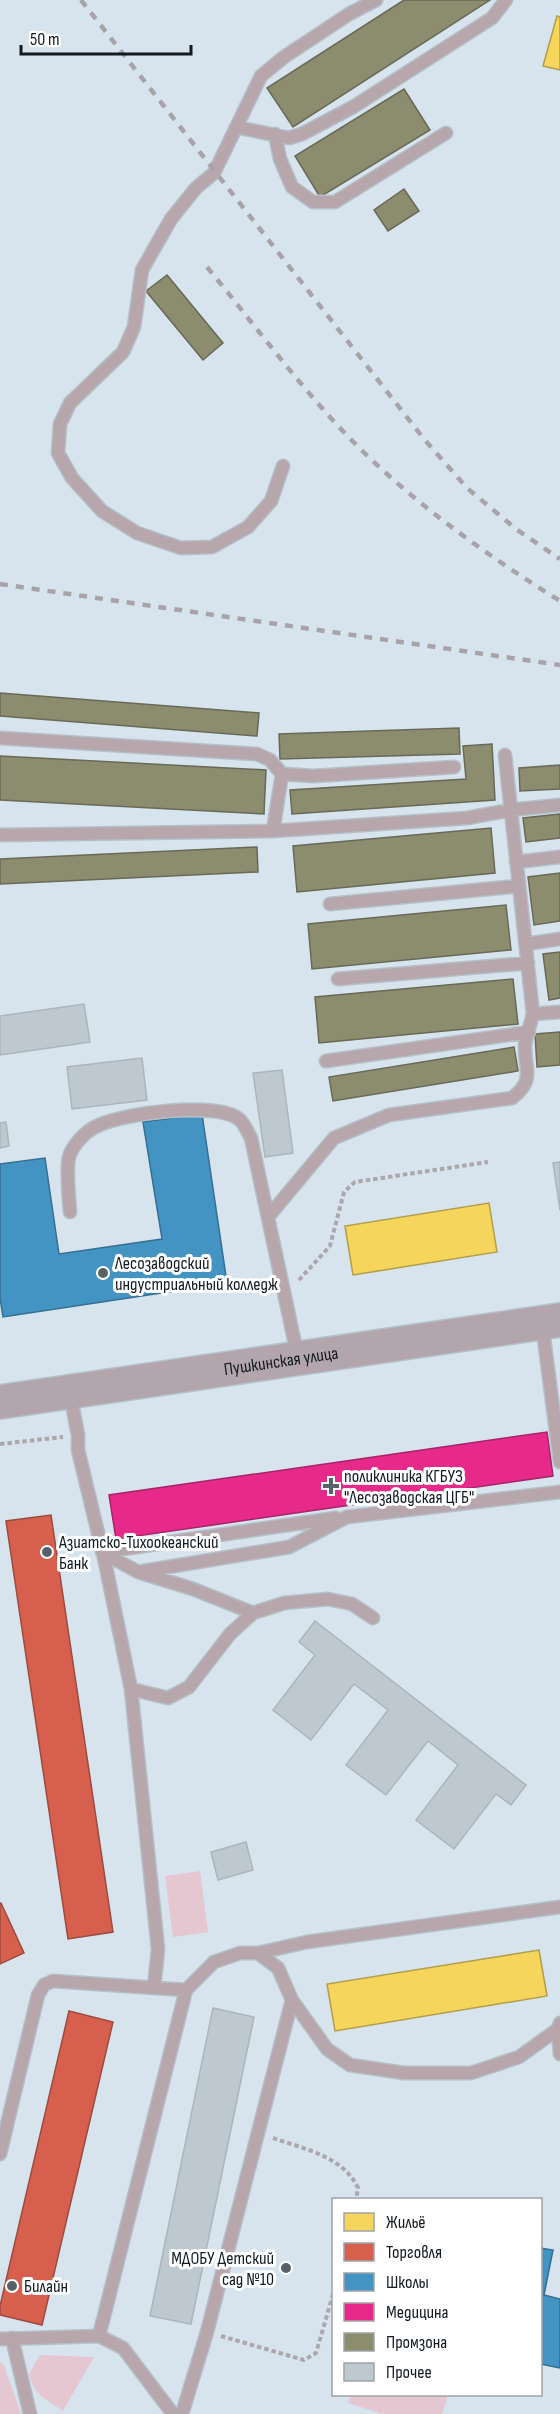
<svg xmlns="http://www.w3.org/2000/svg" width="560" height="2414" viewBox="0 0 560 2414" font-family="'Sofia Sans Condensed',sans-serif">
<rect width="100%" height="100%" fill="#d7e3ed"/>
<path fill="#e5c7d2" d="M200 1871 208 1932 173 1937 165 1876Z
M40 2355 94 2357 63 2411C47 2400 33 2394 29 2374Z
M0 2362 4 2365 21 2414H0Z
M350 2395V2394L448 2395 442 2414H383L348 2403Z"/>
<path fill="#f6d55c" stroke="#b29d4a" stroke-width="1.5" d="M557 16 560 17V70L543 66Z
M489 1203 497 1252 353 1275 345 1226Z
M539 1950 547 1996 335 2031 327 1984Z"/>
<path fill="#d6604d" stroke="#9c4b40" stroke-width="1.5" d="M51 1515 113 1932 68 1939 6 1521Z
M1 1903 24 1953 0 1964V1904Z
M69 2011 113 2022 42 2325 0 2315V2306Z"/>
<path fill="#4393c3" stroke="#356f92" stroke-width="1.5" d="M202 1114 227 1283 3 1317 0 1298V1164L45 1158 59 1254 162 1239 143 1122Z
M540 2248 553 2250 544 2295 560 2299V2368L540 2364Z"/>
<path fill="#e7298a" stroke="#a7246a" stroke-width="1.5" d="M547 1432 553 1476 116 1539 109 1495Z"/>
<path fill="#8c8c6e" stroke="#686a57" stroke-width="1.5" d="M404 0H490L293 127 267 88Z
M404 89 430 130 320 197 295 156Z
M404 189 419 211 388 231 374 210Z
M167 275 223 343 203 360 146 291Z
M0 693 259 713 257 736 0 716Z
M459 728 460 754 280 759 279 734Z
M492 744 495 800 292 814 290 790 466 779 463 746Z
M0 756 266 770 264 814 0 800Z
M560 765V789L520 791 519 768Z
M560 814V838L526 842 523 818Z
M491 828 495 873 297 892 293 846Z
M257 847 258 872 0 884V859Z
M560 873V921L534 925 528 877Z
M506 905 511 950 312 969 308 924Z
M560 952V998L549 1000 543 954Z
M513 979 518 1024 319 1043 315 997Z
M560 1032V1065L537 1067 535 1034Z
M514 1047 518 1071 333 1101 329 1077Z"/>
<path fill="#bec8cf" stroke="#acb5bd" stroke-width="1.5" d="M84 1004 90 1042 0 1055V1016Z
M142 1058 147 1100 72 1109 67 1067Z
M282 1070 293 1153 265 1157 253 1073Z
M6 1122 9 1146 0 1148V1123Z
M560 1162V1210L553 1163Z
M315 1621 526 1785 511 1805 496 1794 454 1849 416 1820 458 1765 428 1741 386 1795 346 1765 388 1710 354 1684 311 1740 273 1710 315 1655 299 1642Z
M246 1842 253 1870 218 1880 211 1852Z
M213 2008 254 2017 191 2324 150 2316Z"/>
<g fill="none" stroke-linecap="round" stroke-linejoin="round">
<defs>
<path id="lane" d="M236 127 289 138 302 134 353 107 492 18 506 0
M275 134 280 159 292 187 313 202H335L446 133
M283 466 271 501 248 527 212 547 181 548 137 533 102 511 72 478 58 453 60 424 70 403 123 352 134 327 142 270 171 219 196 188 214 173 261 76 284 57 349 14 376 0
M0 738 257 754 270 760 282 774 314 776 454 767
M273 831 282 774
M0 835 273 831 467 818 511 810 560 805
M516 862 560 857
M330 904 519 886
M526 944 560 939
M338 979 528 963
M533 1014 560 1012
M326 1061 529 1032
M70 1212C69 1199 66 1168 69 1157 72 1146 85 1132 95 1127 120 1113 216 1101 239 1119 244 1123 248 1133 251 1138L298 1358
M268 1217 334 1138 389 1115 512 1098C535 1080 525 1071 525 1047 525 1037 531 1024 533 1014L505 755
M542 1323 560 1462
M70 1394 78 1435V1450L105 1562 131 1689 168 1698 189 1687 230 1634 253 1613 284 1603 328 1599 352 1604 373 1618
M102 1552 336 1518
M102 1552 138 1572 193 1589 253 1613
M138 1572 289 1547 347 1517 560 1492
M131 1689 158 1949 154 1988
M258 1953 307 1942 560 1907
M560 2023 558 2029 560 2054
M0 2154 38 1995 44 1985 53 1981 186 1990
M99 2336 186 1990 214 1962 240 1953H258L278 1968 292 2000 327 2049 350 2065 404 2073H471L519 2057 558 2029
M12 2338 30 2414
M0 2339 99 2336 123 2348 173 2414
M182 2414 207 2332 292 2000"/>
<g id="secondary">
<path id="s1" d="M0 1402 560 1320"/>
</g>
</defs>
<use href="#lane" stroke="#b5bfc6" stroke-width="15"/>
<use href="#secondary" stroke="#b5bfc6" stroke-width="36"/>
<path stroke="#aba7ac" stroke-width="4" stroke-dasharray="4.5 3" stroke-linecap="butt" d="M299 1280 330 1246 344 1192 355 1182 488 1162
M0 1444 63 1437
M273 2138C304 2149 343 2156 358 2188L356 2200
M221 2336 304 2360 316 2353 334 2291"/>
<use href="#lane" stroke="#b7a6ab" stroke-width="12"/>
<use href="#secondary" stroke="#b2a5ab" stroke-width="33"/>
<path stroke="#a8a3a9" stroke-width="4.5" stroke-dasharray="8 8" stroke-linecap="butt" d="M81 0 424 439 467 488 516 529 560 559
M207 267C248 317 286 368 329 416 395 490 477 549 560 601
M0 584 560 665"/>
</g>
<g fill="#586068" stroke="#fff" stroke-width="2">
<circle cx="103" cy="1273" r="6"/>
<path d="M328 1477h6v6h6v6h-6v6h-6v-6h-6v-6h6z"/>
<circle cx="47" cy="1552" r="6"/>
<circle cx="286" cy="2268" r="6"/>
<circle cx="12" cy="2286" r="6"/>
</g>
<g text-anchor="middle" stroke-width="6" stroke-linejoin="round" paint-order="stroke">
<g font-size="18" fill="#131a20" stroke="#fff" text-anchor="start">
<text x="115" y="1269">Лесозаводский<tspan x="115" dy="21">индустриальный колледж</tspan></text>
<text x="344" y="1482">поликлиника КГБУЗ<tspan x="344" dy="21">"Лесозаводская ЦГБ"</tspan></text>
<text x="59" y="1548">Азиатско-Тихоокеанский<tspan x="59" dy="21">Банк</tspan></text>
<text x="274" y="2264" text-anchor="end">МДОБУ Детский<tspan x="274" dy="21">сад №10</tspan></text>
<text x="24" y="2292">Билайн</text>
</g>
<g font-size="18" fill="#131a20" stroke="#fff">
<text dy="6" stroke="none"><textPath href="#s1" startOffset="284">Пушкинская улица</textPath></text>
</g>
</g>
<rect x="332" y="2198" width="210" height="198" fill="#ffffff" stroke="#a1a3a6" stroke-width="1.5"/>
<rect x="344" y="2213" width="30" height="18" fill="#f6d55c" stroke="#a1a3a6" stroke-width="1.5"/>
<text x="386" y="2228" font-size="18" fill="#131a20">Жильё</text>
<rect x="344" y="2243" width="30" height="18" fill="#d6604d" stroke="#a1a3a6" stroke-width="1.5"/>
<text x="386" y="2258" font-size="18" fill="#131a20">Торговля</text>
<rect x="344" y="2273" width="30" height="18" fill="#4393c3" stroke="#a1a3a6" stroke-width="1.5"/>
<text x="386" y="2288" font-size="18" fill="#131a20">Школы</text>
<rect x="344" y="2303" width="30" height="18" fill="#e7298a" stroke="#a1a3a6" stroke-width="1.5"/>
<text x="386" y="2318" font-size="18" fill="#131a20">Медицина</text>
<rect x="344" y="2333" width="30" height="18" fill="#8c8c6e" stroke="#a1a3a6" stroke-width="1.5"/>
<text x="386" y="2348" font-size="18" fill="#131a20">Промзона</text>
<rect x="344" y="2363" width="30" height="18" fill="#bec8cf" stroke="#a1a3a6" stroke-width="1.5"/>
<text x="386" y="2378" font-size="18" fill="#131a20">Прочее</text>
<path d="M21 45v9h170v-9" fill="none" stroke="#131a20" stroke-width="3"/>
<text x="30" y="45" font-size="18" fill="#131a20" stroke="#ffffff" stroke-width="4.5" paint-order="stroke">50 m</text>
</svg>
